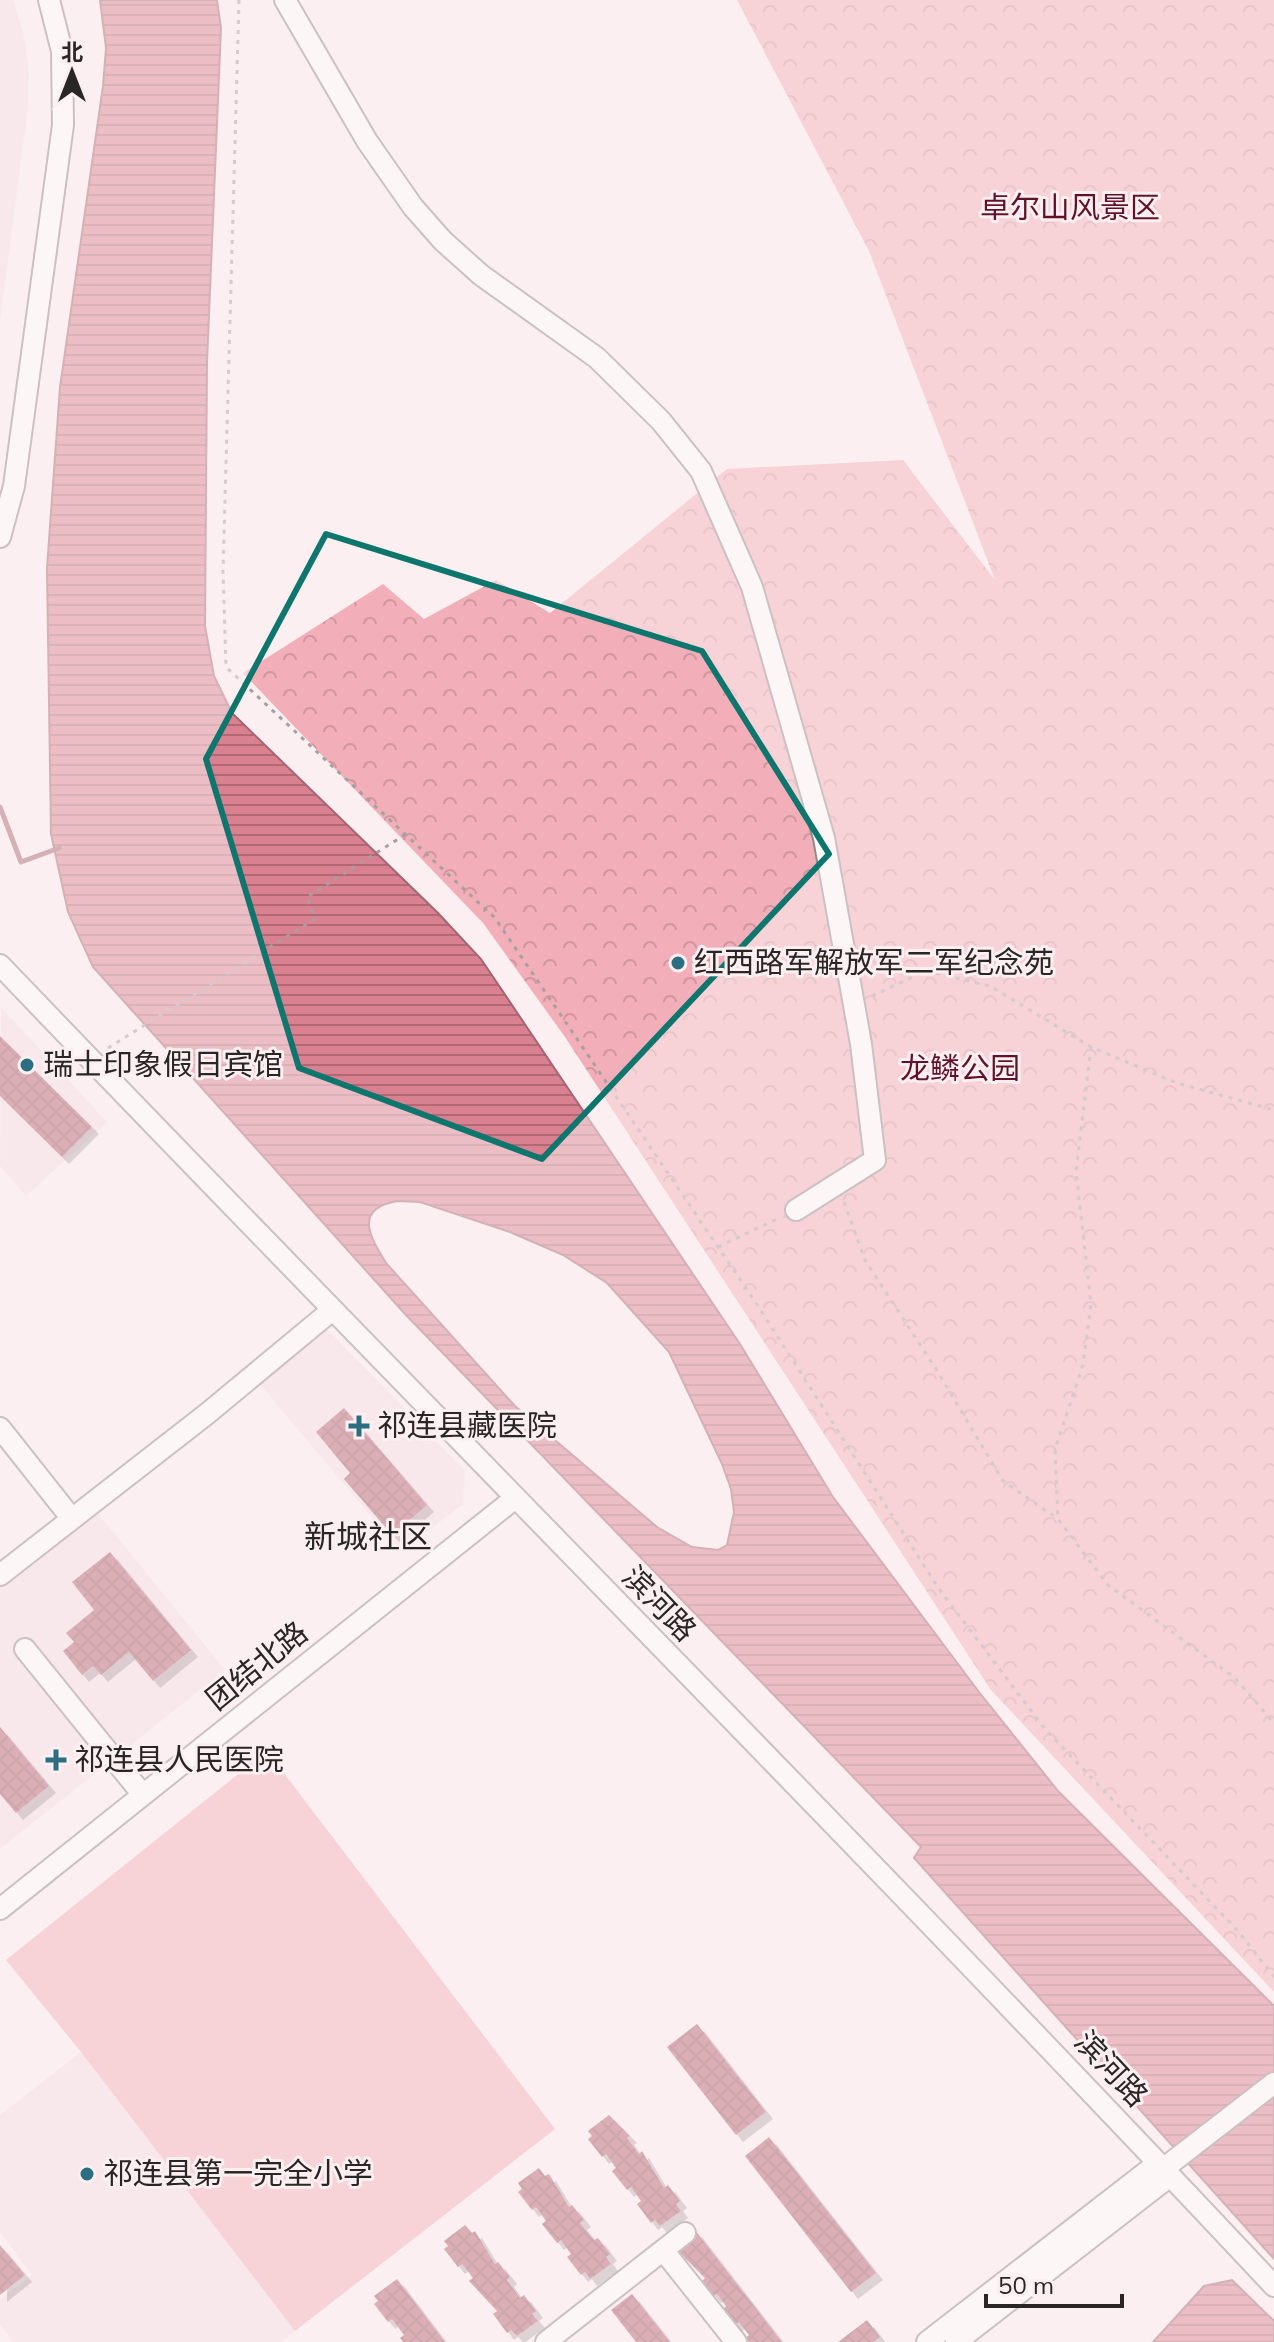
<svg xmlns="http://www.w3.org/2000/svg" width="1274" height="2342" viewBox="0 0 1274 2342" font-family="Mulish,'Noto Sans SC',sans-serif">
<defs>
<pattern id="park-crowns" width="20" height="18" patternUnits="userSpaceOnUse" patternTransform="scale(2)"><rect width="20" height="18" fill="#f2afb9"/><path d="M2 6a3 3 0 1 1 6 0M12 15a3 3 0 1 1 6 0" fill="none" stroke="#d0969f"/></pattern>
<pattern id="water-rules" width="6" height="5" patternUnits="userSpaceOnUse" patternTransform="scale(2)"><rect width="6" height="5" fill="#da8191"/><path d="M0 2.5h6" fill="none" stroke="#b16976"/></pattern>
<pattern id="building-cross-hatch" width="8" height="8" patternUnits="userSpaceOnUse" patternTransform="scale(2)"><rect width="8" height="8" fill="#b76272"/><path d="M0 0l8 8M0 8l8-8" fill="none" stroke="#95515d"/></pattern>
<filter id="shadow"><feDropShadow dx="7" dy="7" stdDeviation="0" flood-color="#0004"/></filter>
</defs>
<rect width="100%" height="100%" fill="#fbeff1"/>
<path fill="#f5e1e4" d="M0 0H13L23 32 29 70 28 108 0 321Z
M1 1007 107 1122 26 1196 0 1166Z
M325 1327 465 1471 463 1504 401 1552 258 1382Z
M96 1511 225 1670 0 1849V1587Z
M81 2052 295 2331 281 2342H13L0 2324V2299L32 2275 0 2232V2115Z"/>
<path fill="#f2afb9" d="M267 1751 555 2129 295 2331 81 2052 6 1960Z"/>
<path fill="url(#park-crowns)" d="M737 0H1274V1992L991 1690 565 1037 483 923 243 673 383 584 424 619 496 580 550 613 727 469 903 460 995 580 869 251Z"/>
<path fill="url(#water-rules)" stroke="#a56671" stroke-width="2" fill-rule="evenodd" d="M100 0H217L221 28 207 362 205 626 214 676 232 713 438 913 481 959 740 1344 833 1497 979 1692 1058 1791 1274 2006V2259L914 1858 921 1847 405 1314 93 967 68 912 51 834 47 568 60 387 103 86 106 48ZM397 1201 420 1202 510 1232 563 1255 607 1283 669 1352 722 1464 731 1489 734 1512 727 1545 718 1550 692 1547 657 1527 515 1406 386 1263C370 1237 353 1209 397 1201Z
M1232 2280 1274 2321V2342H1153L1204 2286Z"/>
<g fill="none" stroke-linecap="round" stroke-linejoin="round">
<path stroke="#a56671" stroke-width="5" d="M0 807 21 862 59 848"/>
</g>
<path fill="url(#building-cross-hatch)" filter="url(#shadow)" d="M0 1036 92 1127 62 1157 0 1096Z
M344 1408 427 1505 392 1535 344 1479 350 1473 316 1432Z
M110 1552 191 1650 153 1681 129 1652 101 1675 93 1666 82 1675 63 1651 74 1642 66 1633 94 1610 72 1582Z
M0 1727 49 1786 16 1813 0 1794Z
M697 2024 766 2112 736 2135 667 2047Z
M609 2115 630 2136 627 2138 639 2154 642 2151 664 2188 668 2185 680 2201 676 2204 681 2211 660 2226 655 2220 651 2223 637 2204 641 2201 631 2187 627 2190 612 2171 616 2168 606 2154 602 2157 588 2139 592 2136 588 2131Z
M769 2137 876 2273 851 2292 745 2156Z
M539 2168 545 2176 549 2174 569 2207 572 2205 584 2220 580 2223 594 2240 598 2238 610 2254 606 2257 611 2264 590 2279 585 2272 581 2275 567 2257 571 2254 561 2240 557 2243 542 2224 546 2221 536 2207 532 2210 518 2192 522 2189 518 2183Z
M465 2225 472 2233 475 2231 495 2264 498 2262 510 2277 507 2280 520 2298 524 2295 536 2311 532 2314 538 2321 517 2336 511 2330 507 2333 493 2314 497 2311 469 2281 473 2278 462 2264 458 2267 444 2249 448 2246 444 2241Z
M695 2230 782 2342H749L746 2337 749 2335 739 2322 735 2324 723 2309 726 2306 717 2294 714 2296 702 2281 705 2278 679 2252 682 2250 678 2244Z
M0 2245 25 2275 0 2295Z
M397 2279 445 2342H403L400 2338 404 2335 392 2319 388 2322 374 2304 378 2301 374 2296Z
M632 2294 670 2342H636L611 2310Z
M867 2320 880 2337 873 2342H838Z"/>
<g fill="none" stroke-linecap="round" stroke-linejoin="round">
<defs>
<path id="minor" d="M285 0 367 141 413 207 443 241 481 275 597 358 661 421 701 471 752 587 824 838 861 1044 875 1160 796 1210
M0 537 14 486 63 125 62 51 49 0
M0 965C423 1407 856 1840 1274 2286
M0 1428 72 1519
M0 1575 208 1413 331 1311
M25 1649 143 1795
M0 1909 514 1499
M1163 2169 1274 2083
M663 2250 736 2342
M546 2342 685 2233
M927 2342 1158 2163
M956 2342 1170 2176"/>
</defs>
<use href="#minor" stroke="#93898a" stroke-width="24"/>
<path stroke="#a89fa0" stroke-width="3" stroke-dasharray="4 6" stroke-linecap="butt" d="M239 0 223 571 226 667 495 918 758 1306 939 1589 1045 1729 1239 1932 1274 1977
M872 996 926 971 990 986 1091 1047 1177 1083 1274 1110
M1091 1047 1076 1171 1091 1304 1083 1365 1055 1449 1058 1519 1108 1585 1235 1678 1274 1723
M108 1048 315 919 307 897 406 834
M844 1202 865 1260 936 1369 1003 1481 1058 1519
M718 1247 779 1218"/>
<use href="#minor" stroke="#fff" stroke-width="20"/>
</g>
<path d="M0 0H1274V2342H0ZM326 534 702 651 829 854 542 1159 299 1068 206 759Z" fill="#fbeff1" fill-opacity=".55" fill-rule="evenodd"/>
<path fill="none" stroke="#0f766e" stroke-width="6" stroke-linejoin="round" d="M326 534 702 651 829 854 542 1159 299 1068 206 759Z"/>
<g fill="#2c6e81" stroke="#fbeff1" stroke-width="3">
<circle cx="678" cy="963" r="8"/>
<circle cx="27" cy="1065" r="8"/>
<path d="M355 1414h8v8h8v8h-8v8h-8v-8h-8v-8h8z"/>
<path d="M52 1748h8v8h8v8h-8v8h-8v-8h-8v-8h8z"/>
<circle cx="87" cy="2174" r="8"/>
</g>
<g text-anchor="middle" stroke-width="6" stroke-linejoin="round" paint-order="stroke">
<g font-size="30" fill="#611229" stroke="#fbeff1">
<text x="1070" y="218">卓尔山风景区</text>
<text x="960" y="1079">龙鳞公园</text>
</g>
<g font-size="30" fill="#2a2626" stroke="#fbeff1" text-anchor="start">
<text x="694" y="973">红西路军解放军二军纪念苑</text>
<text x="43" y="1075">瑞士印象假日宾馆</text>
<text x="377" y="1436">祁连县藏医院</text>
<text x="74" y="1770">祁连县人民医院</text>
<text x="103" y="2184">祁连县第一完全小学</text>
</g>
<g font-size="30" fill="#2a2626" stroke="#fbeff1">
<text transform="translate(659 1604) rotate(46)" y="10">滨河路</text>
<text transform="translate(257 1666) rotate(-39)" y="10">团结北路</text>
<text transform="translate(1111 2069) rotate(47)" y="10">滨河路</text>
</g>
<g font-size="32" fill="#2a2626" stroke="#fbeff1">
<text x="368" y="1548">新城社区</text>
</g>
</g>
<g transform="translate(72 72)" stroke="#fbeff1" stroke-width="6" paint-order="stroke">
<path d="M0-6L14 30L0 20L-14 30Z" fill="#2a2626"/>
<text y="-12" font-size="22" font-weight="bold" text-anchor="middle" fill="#2a2626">北</text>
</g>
<path d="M986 2294v12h136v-12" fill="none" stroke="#2a2626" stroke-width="4"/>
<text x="998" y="2294" font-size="24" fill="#2a2626" stroke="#fbeff1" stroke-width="6" paint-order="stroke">50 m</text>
</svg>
